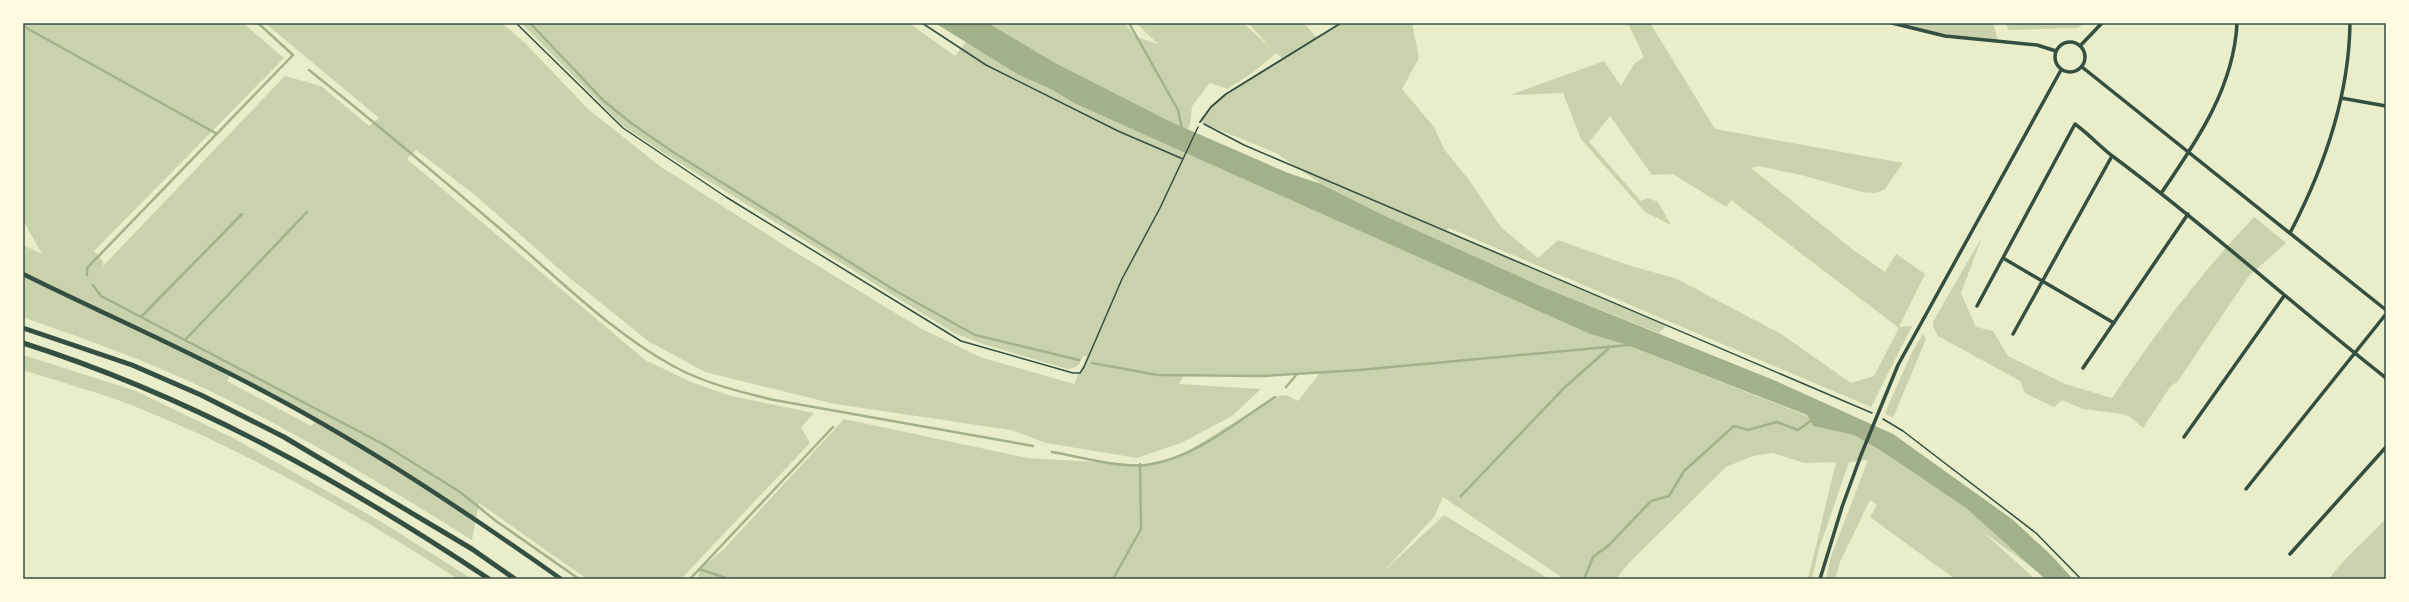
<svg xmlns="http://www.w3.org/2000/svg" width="2409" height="602" viewBox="0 0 2409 602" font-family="Helvetica,sans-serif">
<rect width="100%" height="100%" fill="#e9edc9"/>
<path fill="#cad2ad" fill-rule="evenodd" d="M23 23H243L284 58 94 251 103 261V266L285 76 321 86 369 126 379 118 265 23H502L525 43 588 109 661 167 782 244 920 328 980 357 1074 384 1087 356H1083C1080 365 1077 368 1067 369L980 343 954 333 662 152 623 126 521 23H909L955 56 981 23H1124L1136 37 1158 44 1136 23H1243L1271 48 1248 23H1304L1317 38 1341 23H1412L1419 58 1402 89 1434 127 1444 149 1469 180 1501 227 1538 258 1558 240 1628 265 1677 279 1781 334 1851 383 1874 376 1899 328 1731 200 1726 207 1673 174 1652 175 1610 116 1589 142 1641 201 1648 198 1658 202 1671 225 1645 212 1581 139 1563 93 1510 95 1604 61 1621 86 1634 64 1644 57 1628 23H1650L1715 129 1903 163 1885 189 1876 193 1862 192 1801 175 1758 166 1751 168 1852 249 1885 272 1896 254 1925 274 1899 327 1912 326 1871 407 1449 228 1446 230 1666 326 1659 333 1543 287 1385 216 1321 184 1276 153 1200 122C1221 94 1253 78 1283 59L1276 53 1255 71 1228 89 1210 83 1192 106 1190 124 1179 150 1590 334 1627 345 1807 416 1813 426 1854 435 1880 450 1966 508 2037 571 1983 532 2035 579H1955L1870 517 1877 505 1870 500 1840 562 1835 579H1826L1831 557 1868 460 1849 462 1819 549 1812 579H1808L1836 462 1804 463 1773 453 1753 456 1726 467 1628 564 1616 579H1560V576L1443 497 1434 517 1383 572 1444 515 1549 579H698L699 569 723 550 844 419 1028 458 1146 465 1180 456 1275 397 1286 395 1298 401 1320 373 1262 376 1184 375 1179 384 1261 389 1232 416 1181 443 1137 458 1046 443 1011 430 835 404 705 372 648 341 565 274 476 196 416 150 407 159 645 360 691 382 731 396 814 413 801 427 810 443 681 579H587L479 503 472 540C371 477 269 415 159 368 115 349 69 334 23 317V245L42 254 23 220ZM230 375 317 421 311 426 227 381Z
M1892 23H1993L1998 41 1945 36Z
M2006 23H2084L2078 28 2008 30Z
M2254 217 2286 243 2249 276 2178 381 2170 387 2143 428 2129 416 2122 414 2083 409 2062 400 2054 407 2025 393 2020 381 1938 336 1933 326 1934 320 1982 237 1961 293 1976 327 1993 331 2008 356 2065 384 2112 398C2155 334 2201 273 2254 217Z
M1923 334 1926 339 1893 418 1885 413 1912 352Z
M23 355 136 391 233 438 380 521 472 579H458C357 514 253 454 141 409 103 393 62 383 23 370Z
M2386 518V578L2329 579C2346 555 2367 540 2386 518Z"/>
<path fill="#a3b18a" d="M935 23H988L1055 63 1171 122 1288 173 1321 184 1385 216 1543 287 1776 381 1893 434 2012 519 2051 555 2073 579H2045L1966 508 1880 450 1854 435 1813 426 1807 415 1627 345 1590 334 1074 103 1051 89 1019 75Z"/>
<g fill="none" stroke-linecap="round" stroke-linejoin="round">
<path stroke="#a3b18a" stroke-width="2.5" d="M530 23 604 101 631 123 673 152 896 291 975 335 1079 360
M1129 23 1178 110 1182 129
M23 26 217 134
M309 70C373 121 436 174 498 227 555 275 608 330 673 366 704 383 740 392 774 400L1033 446
M87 275V268L293 55 258 23
M93 285 101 296 383 444 460 492 496 521 579 579
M141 317 242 214
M185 340 307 212
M1092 363 1158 375 1262 376 1359 370 1629 345
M1286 387 1297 374
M1052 452C1081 457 1118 468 1146 465 1194 459 1236 422 1275 397
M1461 496 1564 388 1608 349
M699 569 729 579
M690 579 833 427
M1113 579 1141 529 1140 464
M1584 579 1593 557 1609 545 1651 501 1669 496 1684 471 1734 426 1748 430 1777 422 1798 430 1813 419"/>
<path stroke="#344e41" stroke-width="1.5" d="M516 23 623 128 726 197 961 341 1073 373H1080L1084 367 1122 279 1160 208 1198 127
M922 23 986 65 1118 131 1183 159
M1204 124 1244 145 1872 413
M1883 419 1903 431 2036 533 2081 579"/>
<path stroke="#344e41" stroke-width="2" d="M1200 122 1211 107 1226 94 1341 23"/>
<path stroke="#344e41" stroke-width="3.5" d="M1892 23 1945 36 2037 45 2056 51
M2055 57a15 15 0 1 1 30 0a15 15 0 1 1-30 0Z
M2080 46 2102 23
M2082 67 2386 310
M2341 98 2386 106
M2162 192C2197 141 2234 87 2237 23
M2290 233C2324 168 2349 97 2350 23
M2003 258 2114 323
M1977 306 2075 124C2089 134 2101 148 2115 158 2208 227 2294 306 2386 378
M2013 334 2112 156
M2083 368 2188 214
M2184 437 2284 296
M2246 489 2386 314
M2290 554 2386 447
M1820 579 1842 507 1861 455 1898 365 2061 70"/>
<path stroke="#344e41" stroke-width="4.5" d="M23 274C104 314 187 350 267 393 369 447 466 512 561 579"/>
<path stroke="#344e41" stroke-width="5" d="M23 328 132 365 201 395 284 437 472 549 515 579
M23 343C192 397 342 481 489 579"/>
</g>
<rect width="2409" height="602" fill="none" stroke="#fefae0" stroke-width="48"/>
<rect x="24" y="24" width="2361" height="554" fill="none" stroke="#344e41" stroke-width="1.5"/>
</svg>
